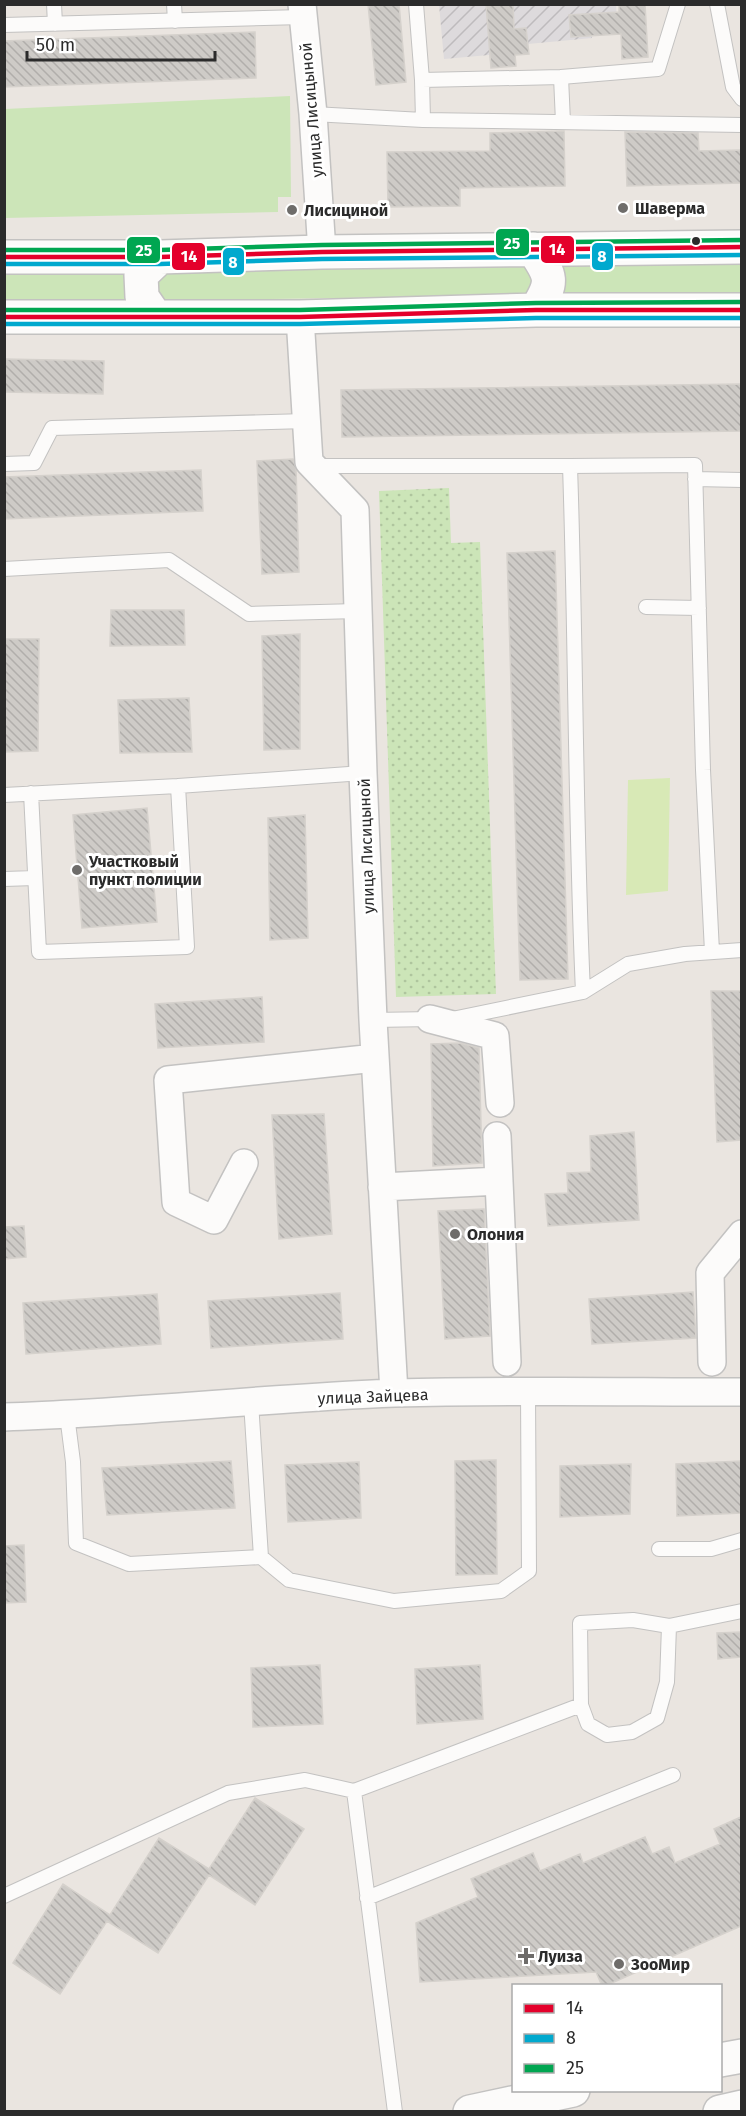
<svg xmlns="http://www.w3.org/2000/svg" width="746" height="2116" viewBox="0 0 746 2116" font-family="'Fira Sans',sans-serif">
<defs>
<pattern id="industrial-furrows" width="10" height="10" patternUnits="userSpaceOnUse" patternTransform="scale(1.5)"><rect width="10" height="10" fill="#dddadc"/><path d="M-1 1l2-2M0 10L10 0M9 11l2-2" fill="none" stroke="#bebbbd"/></pattern>
<pattern id="grass-dots" width="8" height="8" patternUnits="userSpaceOnUse" patternTransform="scale(1.5)"><rect width="8" height="8" fill="#cce5b8"/><path d="M2 2h.1M6 6h.1" fill="none" stroke="#afc59e" stroke-width="1.8" stroke-linecap="round"/></pattern>
<pattern id="building-back-hatch" width="6" height="6" patternUnits="userSpaceOnUse" patternTransform="scale(1.5)"><rect width="6" height="6" fill="#cecbc7"/><path d="M-1 5l2 2M0 0l6 6M5-1l2 2" fill="none" stroke="#b1aeab"/></pattern>
</defs>
<rect width="100%" height="100%" fill="#eae5e0"/>
<path fill="url(#industrial-furrows)" d="M439 5H616L617 21 591 23 592 38 528 44 529 54 515 55 516 66 491 68 489 55 444 59Z"/>
<path fill="url(#grass-dots)" d="M449 488 451 543 480 542 496 994 396 997 379 491Z"/>
<path fill="#cce5b8" d="M290 96 291 197H278V212L5 218V109Z
M741 259 742 292 5 303 4 270Z"/>
<path fill="#d8e9b6" d="M670 778 668 891 626 895 628 780Z"/>
<path fill="url(#building-back-hatch)" stroke="#d5d1cc" stroke-width="1.5" d="M368 4H399L406 82 376 85Z
M486 4H513L514 29 526 28 529 54 515 55 516 66 491 68Z
M619 4H645L648 57 622 59 621 34 571 37 569 15 619 12Z
M255 32 256 78 4 87V41Z
M564 131 565 186 460 188V206L388 207 387 152 490 151V133Z
M625 132 698 133 699 151 741 150V183L627 186Z
M4 359 104 361 103 394 4 392Z
M741 384V431L342 437 341 390Z
M293 459 296 468 299 572 262 574 257 461Z
M201 470 203 511 4 519V477Z
M555 551 568 979 520 980 507 553Z
M111 610H184L185 645 110 646Z
M300 634V749L264 750 262 636Z
M4 639H39L38 751 4 752Z
M189 698 192 752 120 753 118 700Z
M147 808 157 922 82 928 73 815Z
M305 815 308 938 270 940 268 818Z
M711 991H741V1140L717 1142Z
M262 997 264 1042 158 1048 155 1004Z
M460 1043 479 1048 482 1163 433 1166 431 1044Z
M324 1114 332 1234 279 1239 272 1115Z
M634 1132 639 1220 548 1226 545 1194 568 1193 567 1173 591 1172 590 1136Z
M484 1209 490 1336 445 1339 438 1211Z
M24 1226 26 1257 4 1259V1227Z
M693 1292 696 1338 592 1344 589 1299Z
M340 1293 343 1339 211 1348 208 1301Z
M157 1294 161 1344 26 1354 23 1303Z
M496 1460 497 1574 456 1575 455 1461Z
M231 1461 235 1508 107 1515 102 1468Z
M741 1461V1513L677 1516 676 1464Z
M359 1462 361 1518 288 1522 285 1465Z
M631 1464 630 1514 560 1517V1466Z
M24 1545 26 1602 4 1603V1546Z
M741 1632V1657L718 1659 717 1633Z
M320 1665 323 1724 253 1727 251 1668Z
M480 1665 483 1719 417 1724 415 1669Z
M255 1798 304 1829 255 1905 209 1875 158 1953 107 1921 60 1994 13 1963 63 1884 110 1915 159 1838 209 1869Z
M741 1817V1926L605 1986H602L596 1972 420 1982 416 1923 478 1897 471 1879 533 1853 540 1871 580 1854 583 1863 645 1837 652 1854 669 1847 675 1863 720 1844 714 1829Z"/>
<g fill="none" stroke-linecap="round" stroke-linejoin="round">
<defs>
<path id="service" d="M54 4 55 24
M174 4 175 21
M416 4 422 80
M717 4 733 87 742 99
M4 25 303 17
M313 114 423 120 742 125
M423 120 422 80 561 77
M563 122 561 77 658 69 678 4
M4 464 34 463 52 428 306 421
M314 464 324 466H570C576 641 575 817 583 992L628 964 685 954 742 950
M570 466 695 465 703 770 712 952
M695 479 742 480
M4 569 169 560 249 614 357 611
M646 607 699 608
M31 793 39 952 187 947 178 786 363 773
M4 795 178 786
M4 879 35 878
M452 1019 583 992
M373 1020 433 1019
M251 1402 261 1557 289 1580 394 1601 501 1591 529 1571 528 1392
M67 1415 73 1462 76 1543 129 1564 261 1557
M659 1549H711L742 1540
M669 1626 742 1611
M354 1791 395 2112
M4 1896 228 1793 305 1780 354 1791 581 1705 588 1724 607 1735 632 1732 657 1718 667 1682 669 1626 633 1620 580 1623 581 1705
M367 1898 673 1775"/>
<path id="minor" d="M302 4 313 114 322 252
M300 317 309 462 355 510 363 773 373 1020 394 1393
M430 1019 495 1036 500 1103
M497 1136 507 1362
M244 1163 214 1220 176 1202 168 1080 375 1058
M382 1187 499 1181
M712 1362 710 1273 742 1234
M4 1417C135 1413 265 1398 395 1393 511 1390 626 1392 742 1392"/>
<path id="secondary" d="M533 249C552 277 554 281 536 310
M4 257H160L322 252 742 247
M155 316 142 297 141 275 160 257
M4 317H300L536 310H742
M720 2060 742 2056
M470 2112 573 2090
M720 2112 742 2107"/>
</defs>
<use href="#service" stroke="#c3c2c1" stroke-width="16"/>
<use href="#minor" stroke="#c3c2c1" stroke-width="30"/>
<use href="#secondary" stroke="#c3c2c1" stroke-width="36"/>
<use href="#service" stroke="#fcfbfa" stroke-width="14"/>
<use href="#minor" stroke="#fcfbfa" stroke-width="27"/>
<use href="#secondary" stroke="#fcfbfa" stroke-width="33"/>
<defs>
<path id="bus-1" d="M4 257H160L322 252 742 247
M4 317H300L536 310H742"/>
<path id="bus-2" d="M4 264H160L322 259 742 255
M4 324H300L536 318H742"/>
<path id="bus-3" d="M4 250H160L322 245 742 240
M4 310H300L536 303 742 302"/>
</defs>
<use href="#bus-1" stroke="#fff" stroke-width="9"/>
<use href="#bus-2" stroke="#fff" stroke-width="9"/>
<use href="#bus-3" stroke="#fff" stroke-width="9"/>
<use href="#bus-1" stroke="#e4002b" stroke-width="4.5"/>
<use href="#bus-2" stroke="#00a9ce" stroke-width="4.5"/>
<use href="#bus-3" stroke="#00a651" stroke-width="4.5"/>
</g>
<g fill="#6e6c6a" stroke="#fff" stroke-width="2">
<circle cx="623" cy="208" r="6"/>
<circle cx="292" cy="210" r="6"/>
<circle cx="77" cy="870" r="6"/>
<circle cx="455" cy="1234" r="6"/>
<path d="M523 1947h6v6h6v6h-6v6h-6v-6h-6v-6h6z"/>
<circle cx="619" cy="1964" r="6"/>
</g>
<circle fill="#2b2b2b" stroke="#fff" stroke-width="2" cx="696" cy="241" r="5"/>
<g text-anchor="middle" stroke-width="6" stroke-linejoin="round" paint-order="stroke">
<g font-size="16" fill="#2b2b2b" stroke="#fff">
<text transform="translate(311 110) rotate(-95)" y="6">улица Лисицыной</text>
<text transform="translate(366 846) rotate(-92)" y="6">улица Лисицыной</text>
<text transform="translate(373 1396) rotate(-2)" y="6">улица Зайцева</text>
</g>
<g font-size="16" font-weight="bold" fill="#2b2b2b" stroke="#fff" text-anchor="start">
<text x="635" y="214">Шаверма</text>
<text x="304" y="216">Лисициной</text>
<text x="89" y="867">Участковый<tspan x="89" dy="18">пункт полиции</tspan></text>
<text x="467" y="1240">Олония</text>
<text x="538" y="1962">Луиза</text>
<text x="631" y="1970">ЗооМир</text>
</g>
</g>
<g stroke="#fff" stroke-width="2">
<rect x="495" y="228" width="35" height="29" rx="6" fill="#00a651"/>
<rect x="540" y="235" width="35" height="29" rx="6" fill="#e4002b"/>
<rect x="126" y="236" width="35" height="28" rx="6" fill="#00a651"/>
<rect x="171" y="242" width="35" height="29" rx="6" fill="#e4002b"/>
<rect x="591" y="242" width="23" height="29" rx="6" fill="#00a9ce"/>
<rect x="222" y="247" width="23" height="29" rx="6" fill="#00a9ce"/>
</g>
<g font-size="16" text-anchor="middle" font-weight="bold" fill="#fff">
<text x="512" y="249">25</text>
<text x="557" y="255">14</text>
<text x="144" y="256">25</text>
<text x="189" y="262">14</text>
<text x="602" y="262">8</text>
<text x="233" y="268">8</text>
</g>
<rect width="746" height="2116" fill="none" stroke="#2b2b2b" stroke-width="12"/>
<rect x="512" y="1984" width="210" height="108" fill="#ffffff" stroke="#aaaaaa" stroke-width="1.5"/>
<rect x="524" y="2004" width="30" height="9" fill="#e4002b" stroke="#aaaaaa" stroke-width="1.5"/>
<text x="566" y="2014" font-size="18" fill="#2b2b2b">14</text>
<rect x="524" y="2034" width="30" height="9" fill="#00a9ce" stroke="#aaaaaa" stroke-width="1.5"/>
<text x="566" y="2044" font-size="18" fill="#2b2b2b">8</text>
<rect x="524" y="2064" width="30" height="9" fill="#00a651" stroke="#aaaaaa" stroke-width="1.5"/>
<text x="566" y="2074" font-size="18" fill="#2b2b2b">25</text>
<path d="M27 51v9h188v-9" fill="none" stroke="#2b2b2b" stroke-width="3"/>
<text x="36" y="51" font-size="18" fill="#2b2b2b" stroke="#ffffff" stroke-width="4.5" paint-order="stroke">50 m</text>
</svg>
